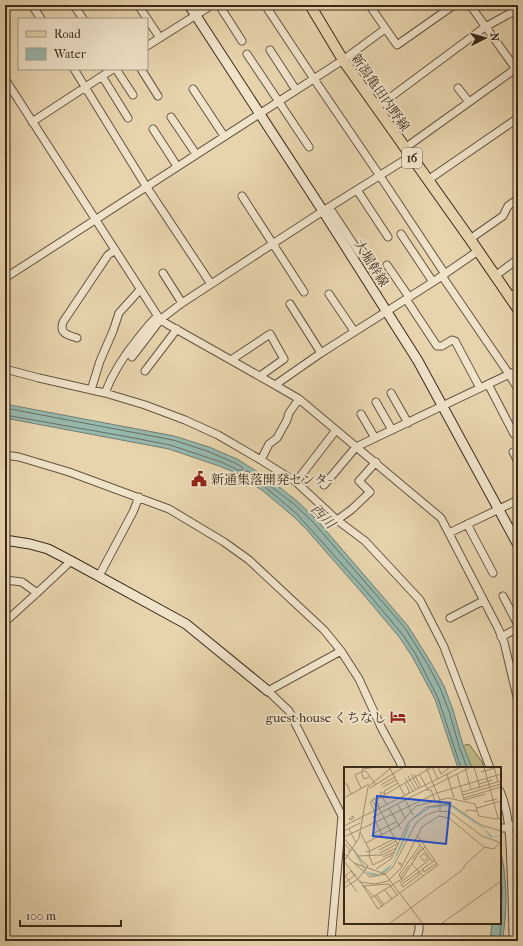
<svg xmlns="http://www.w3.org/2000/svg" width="523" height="946" viewBox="0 0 523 946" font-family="'IM FELL French Canon','Noto Serif JP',serif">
<rect width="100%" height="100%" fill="#e7d4ad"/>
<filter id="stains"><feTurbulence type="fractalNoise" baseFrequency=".005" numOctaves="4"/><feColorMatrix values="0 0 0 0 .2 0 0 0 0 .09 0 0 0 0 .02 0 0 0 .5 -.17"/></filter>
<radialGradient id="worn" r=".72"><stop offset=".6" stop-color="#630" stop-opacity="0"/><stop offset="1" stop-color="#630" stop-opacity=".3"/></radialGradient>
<path fill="#bdbb85" stroke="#7c7250" d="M469 744 482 762 484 768H470L462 746Z"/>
<path fill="#97b8ad" stroke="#727e72" d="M5 404 174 436 209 447 237 459 269 479 297 501 316 519 408 626 430 661 444 686 453 710 463 745 472 768H458L435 699 413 658 400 638 363 594 307 530 294 517 263 491 239 474 219 466 169 449 5 418Z
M500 847C507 877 508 911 502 941H490L492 923H500Z"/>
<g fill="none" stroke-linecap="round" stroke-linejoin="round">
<path stroke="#697064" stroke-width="1" d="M5 408 173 440 207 451 235 463 242 467 243 469 240 471 221 462 170 445 129 437 5 415
M461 768 438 698 416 655 403 635 366 591 297 514 265 487 245 474 244 472 245 471H247L266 483 294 504 313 522 405 628 427 663 440 688 449 711 459 746 467 768
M499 941 501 926 502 888 500 874"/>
<defs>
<path id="street" d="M32 5 41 19
M74 5 83 19
M138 5 160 38
M219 5 242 41
M265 5 314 79 382 179 445 274
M377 5 372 9 397 45 454 5
M470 5 518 72
M147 46 212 5
M270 50 296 90
M247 54 309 147
M74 69 146 186 211 284
M116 69 133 95
M141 69 158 96
M102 76 128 118
M5 79 159 318 167 324 275 385 299 399 441 518 498 628 504 642 518 701
M458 88 469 102
M193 89 224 136
M376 108 485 27 518 9
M171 117 196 154
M32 122 113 69
M153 129 177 166
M405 148 518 67
M428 180 518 118
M357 190 388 237
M242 196 304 292
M329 207 360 254
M401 234 433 282
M470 239 503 216 508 206 518 199
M387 265 409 297
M163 273 182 303
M442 276 509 374 518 389
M495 276 518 259
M5 278 343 60 385 29
M329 294 354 331
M510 297 518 291
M406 299 437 346H442L452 340 455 341 480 388
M290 304 321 353
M77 338C68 335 59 334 63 322L108 255 115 250
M132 357 161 319 182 303 323 211 411 156
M231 360 270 334 284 359 260 376
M5 369 39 378 105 393 145 405 185 420 218 435 261 460 296 482 337 520 365 541 420 600 444 647 490 768
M145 371 177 329
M488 384 514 434
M275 385 321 353 433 282 478 251
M91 390 100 361 113 331 119 313 138 292 141 290
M105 393C113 372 125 354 139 337 145 330 150 322 158 316
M391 393 408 423
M376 402 392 430
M361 414 375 438
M513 452 518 462
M5 455 19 457 69 472 169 509 224 542 249 560 324 630 341 651 359 679 381 727 400 762 402 768
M261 460 269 444 277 438 287 420 289 413 299 399
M296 482 336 430
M324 485 356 447 518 370
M337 520 351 510 370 492 359 481 376 462
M467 524 493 573
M449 533 518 500
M99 576 133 512 139 497
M5 580 22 582 37 593
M503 596 518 625
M450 618 483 601
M5 622 37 593 71 561
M501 637 518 628
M500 791C510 814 510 842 511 867 512 892 513 916 513 941
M500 828H508L518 823
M331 941 342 816 289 711 268 691 341 651
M416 941 419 930V923"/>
<path id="secondary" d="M189 5 323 211 418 361 518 545
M5 540 30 544 48 549 71 561 186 624 268 691"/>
<path id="primary" d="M310 5 343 60 470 239 518 309"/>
</defs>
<use href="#street" stroke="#66533f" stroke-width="9"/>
<use href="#secondary" stroke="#3b281a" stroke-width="11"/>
<use href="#primary" stroke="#3b281a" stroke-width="12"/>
<use href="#street" stroke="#efe3ca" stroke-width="7"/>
<use href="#secondary" stroke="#efe3ca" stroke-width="9"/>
<use href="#primary" stroke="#e7d4ad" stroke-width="10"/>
</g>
<defs>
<symbol id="civic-bare" viewBox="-9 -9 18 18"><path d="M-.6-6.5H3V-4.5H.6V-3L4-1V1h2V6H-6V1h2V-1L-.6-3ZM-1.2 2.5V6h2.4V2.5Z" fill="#8f2418" stroke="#efe3ca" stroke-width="2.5" paint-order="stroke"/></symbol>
<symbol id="hotel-bare" viewBox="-9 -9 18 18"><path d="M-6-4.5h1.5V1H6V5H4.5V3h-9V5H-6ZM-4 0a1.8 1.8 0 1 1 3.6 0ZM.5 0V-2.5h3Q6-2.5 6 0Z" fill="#8f2418" stroke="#efe3ca" stroke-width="2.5" paint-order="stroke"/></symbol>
</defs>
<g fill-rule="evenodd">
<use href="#civic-bare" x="188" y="468" width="22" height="22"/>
<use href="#hotel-bare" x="387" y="706" width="22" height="22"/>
</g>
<g text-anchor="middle" stroke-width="4" stroke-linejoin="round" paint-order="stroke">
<rect fill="#efe3ca" stroke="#71604f" stroke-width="1" x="402" y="148" width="20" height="20" rx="3"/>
<g font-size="12" font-weight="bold" fill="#3b281a">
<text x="412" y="162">16</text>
</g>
<g font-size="13" fill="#3b281a" stroke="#efe3ca">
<text transform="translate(381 92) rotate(55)" y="5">新潟亀田内野線</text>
<text transform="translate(372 263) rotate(58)" y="5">大堀幹線</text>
</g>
<g font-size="13" fill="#3b281a" stroke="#efe3ca" text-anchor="start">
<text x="211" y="484">新通集落開発センタ-</text>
<text x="386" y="722" text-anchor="end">guest house くちなし</text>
</g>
<g font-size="14" font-style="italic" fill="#524c3f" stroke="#efe3ca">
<text transform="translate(323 516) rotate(46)" y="5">西川</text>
</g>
</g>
<g transform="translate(344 767)">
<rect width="157" height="157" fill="#e7d4ad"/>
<path d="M99 37H104L111 40 142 63 148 69 157 70H146L141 63 106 39 86 41 67 54 59 77 46 101 40 106 30 109 26 108 22 105 8 81 0 73 11 83 23 105 35 107 48 97 64 59 70 50 85 40Z" fill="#97b8ad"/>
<path fill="none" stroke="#a28f72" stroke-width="1" d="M45 0 61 29M82 0 96 33V44M88 0 94 12M94 0 97 7 106 0M121 0 127 23M130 0 136 21M140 0 154 51M150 0 154 15M19 4H22L32 18M17 5 20 12 25 10M137 5 150 1M67 7 75 22M70 7 77 20M103 7 110 31M113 7 120 33 142 27M76 8 83 21M64 9 72 23M61 11 69 24M61 16 65 24 64 27M0 17H3L7 27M135 17 148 13M37 18 51 10M39 20 52 13M17 21 11 8 19 4 18 2 33 0M26 21 60 0M82 23H87L91 34M118 25 157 14M41 27 40 24 54 16M41 28 38 25 36 26 43 38M119 28 157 17M0 31 25 17M31 31 35 39 32 40 28 33ZM120 31 157 20M61 32 69 48M29 33 26 35 31 45M32 33 88 0M140 35 153 32M53 36 61 51M53 37 127 0M34 39 54 78M45 41 57 62M133 41 157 34M121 46 123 43 133 44M9 49 10 51 6 53 5 52ZM29 49 38 68M29 50 53 37M0 59 117 0M5 62 12 76M0 64 16 56M16 65 26 84 50 72M28 67 52 55M0 70 93 26 157 7M0 71 18 94 24 99 14 112 0 121M73 74 89 95M0 76 6 83 4 85M22 76 54 59 72 39 104 31 131 37 135 49 152 52 157 51M35 83 52 74M22 85 26 84 25 89 29 98 48 88M0 86 10 96 41 107 79 157M36 86 53 77M80 86 84 91 80 94 76 90ZM14 89 38 88 52 81M39 90 50 85M68 93 78 80M0 94 16 115 31 117 44 114 57 101 78 60 95 49 105 51 140 80 150 82 157 74M0 94 15 71 24 20 48 0M10 96 26 110 41 107 49 100 72 56 82 48 93 44 106 45 138 69 155 75M67 96 79 109M58 100 54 95 59 98M32 102 47 92 64 56 82 40 106 37 137 58 157 64M79 102 80 105 93 96M0 107 13 125M0 110 7 104 10 108M56 111 65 98M58 112 55 108 76 78M16 114 34 142 94 98 73 68M56 116 86 92M0 117 12 107M57 118 91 93M57 118 59 120 75 108 74 106M18 119 45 117 53 128M20 119 29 129M40 122 48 132M32 127 40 138M30 128 38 139M27 131 58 112 75 86 81 80M45 157 117 104 123 96 141 80M97 157 157 114"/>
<path fill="#1d4ed8" fill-opacity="0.15" stroke="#1d4ed8" stroke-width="2" d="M33 29 106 36 102 77 29 69Z"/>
<rect width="157" height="157" fill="none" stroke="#3b281a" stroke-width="2"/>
</g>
<rect width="523" height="946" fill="none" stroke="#e7d4ad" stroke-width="20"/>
<rect x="6" y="6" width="511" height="934" fill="none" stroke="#3b281a" stroke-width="2"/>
<rect x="10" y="10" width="503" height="926" fill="none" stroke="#3b281a"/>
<rect x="18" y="18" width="130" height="52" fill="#efe3ca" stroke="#a79884"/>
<rect x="26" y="31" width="20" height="6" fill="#e7d4ad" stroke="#a79884"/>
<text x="54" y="38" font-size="12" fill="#3b281a">Road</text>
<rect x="26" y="48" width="20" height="12" fill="#97b8ad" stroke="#a79884"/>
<text x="54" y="58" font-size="12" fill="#3b281a">Water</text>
<g transform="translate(485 38) rotate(84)" stroke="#efe3ca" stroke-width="3" paint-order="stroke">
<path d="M0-3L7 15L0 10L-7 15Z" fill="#3b281a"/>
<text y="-6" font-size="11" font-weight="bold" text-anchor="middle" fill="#3b281a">N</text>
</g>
<path d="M20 920v6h101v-6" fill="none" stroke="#3b281a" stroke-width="2"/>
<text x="26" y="920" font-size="12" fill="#3b281a" stroke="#efe3ca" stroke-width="3" paint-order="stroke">100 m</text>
<rect width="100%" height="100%" filter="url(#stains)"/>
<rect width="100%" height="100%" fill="url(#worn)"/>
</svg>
